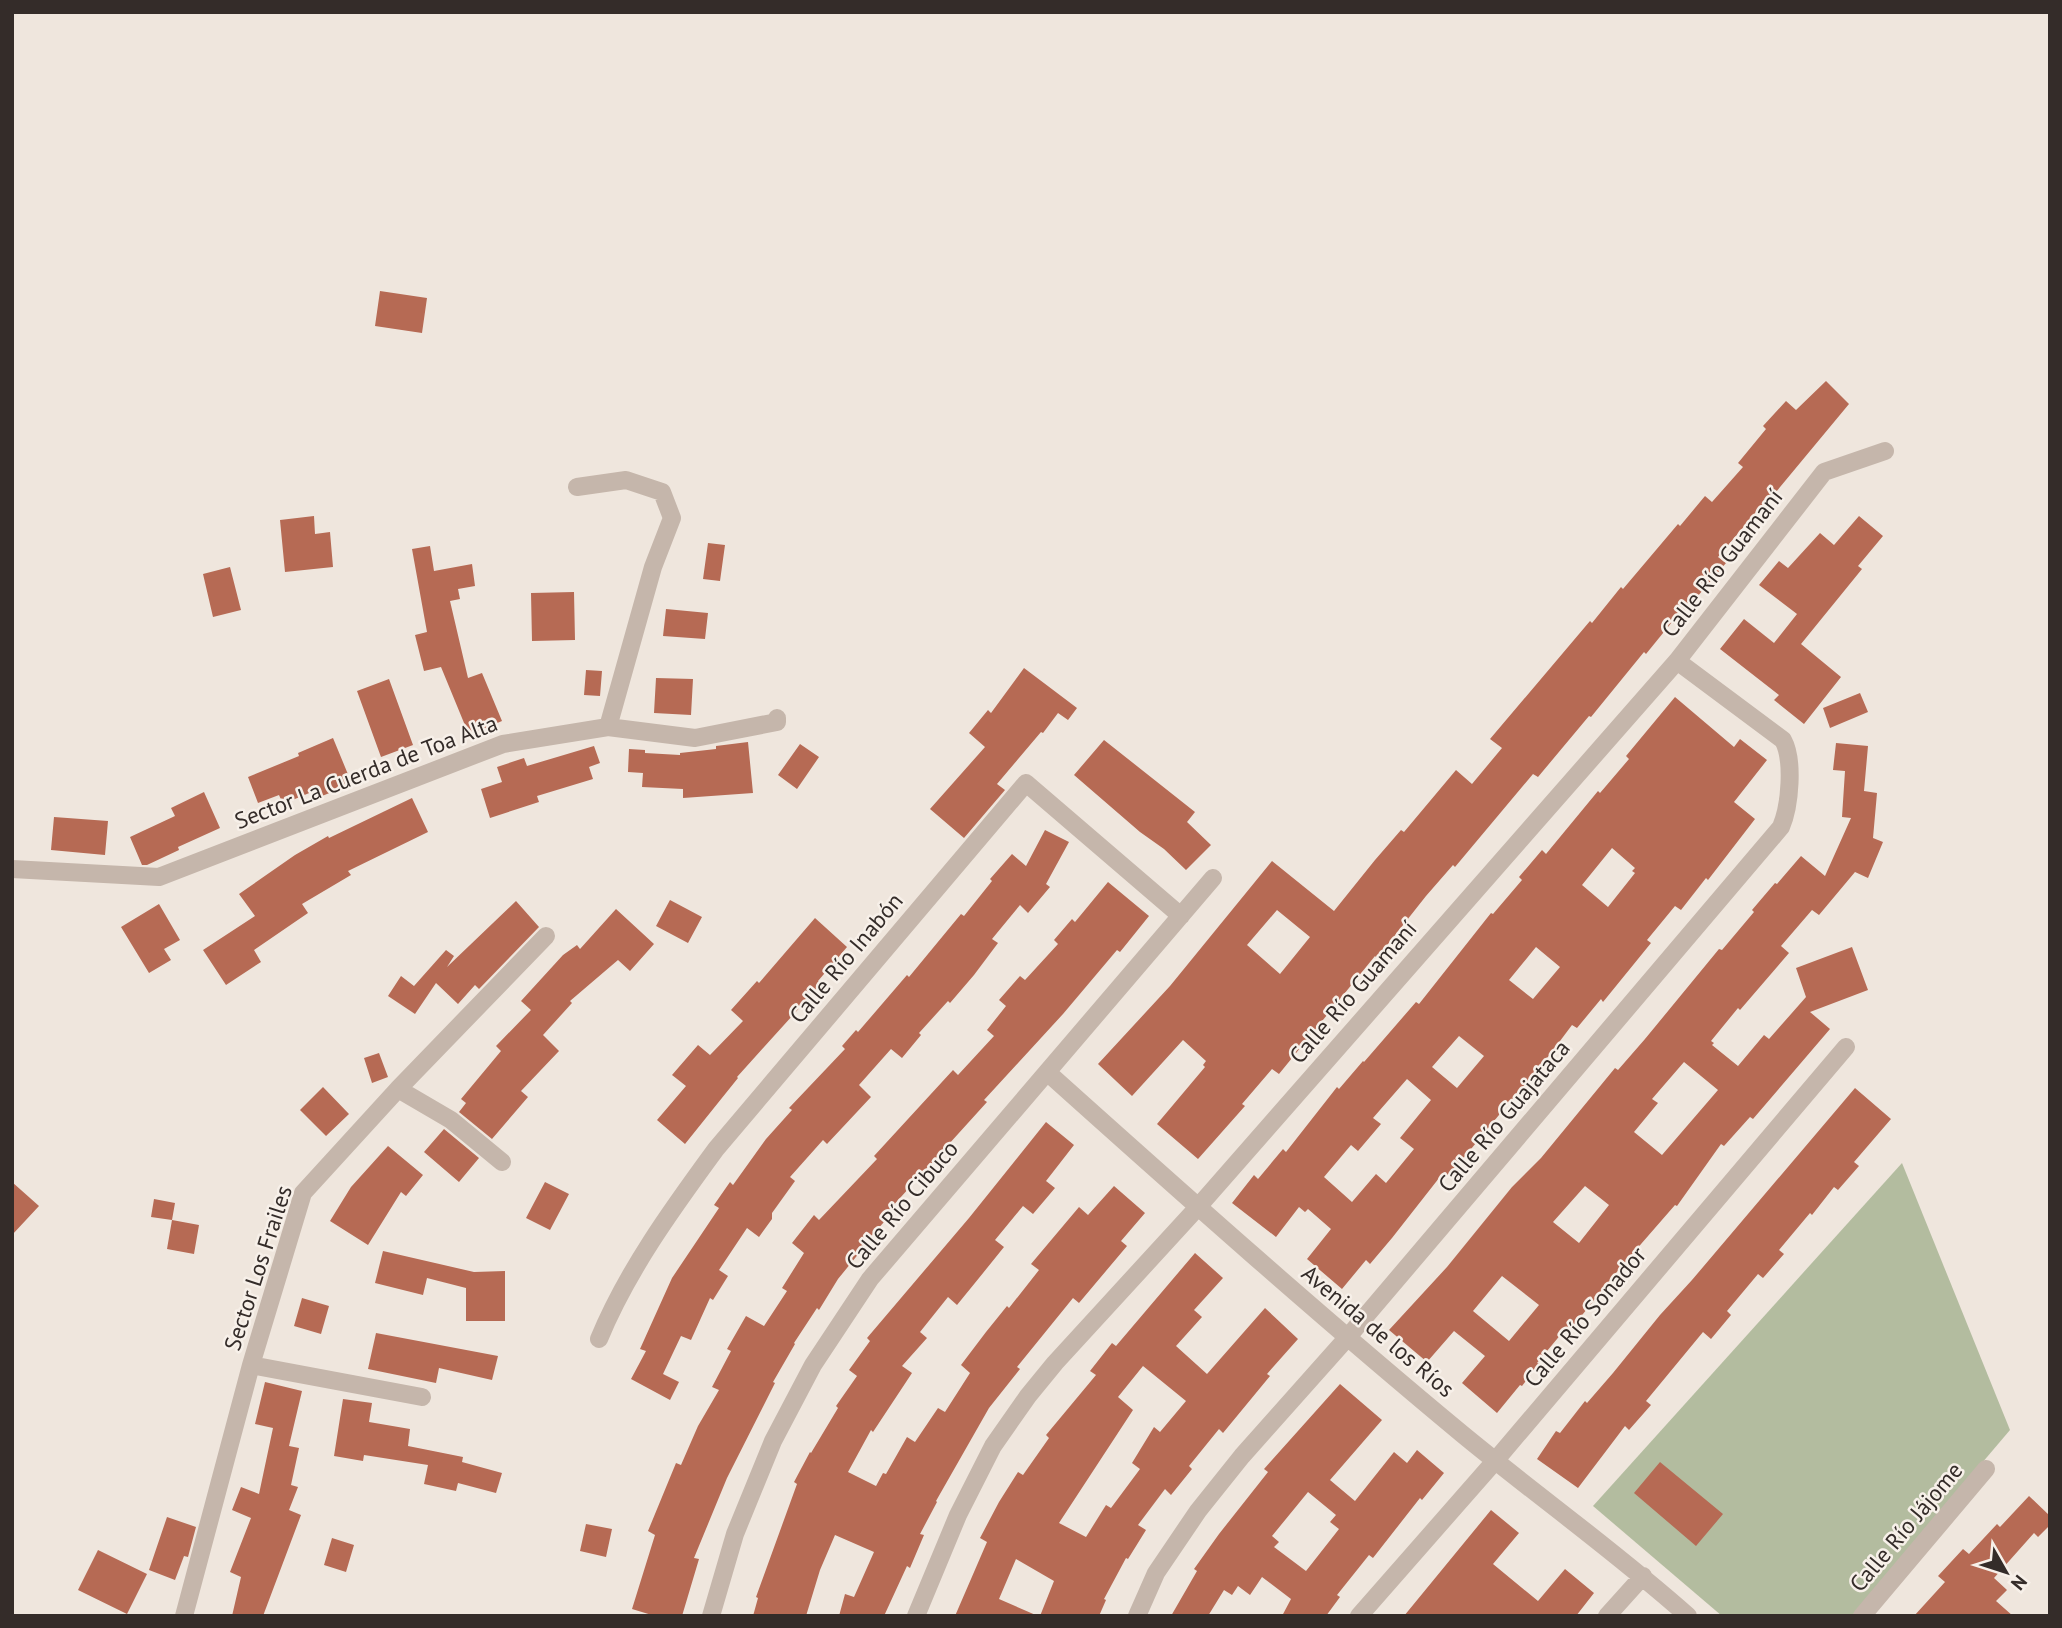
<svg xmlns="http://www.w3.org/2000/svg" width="2062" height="1628" viewBox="0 0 2062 1628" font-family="'PT Sans',sans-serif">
<rect width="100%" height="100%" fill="#efe6dd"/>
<path fill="#b3bc9f" d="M1902 1163 2010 1430 1852 1616H1722L1593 1506Z"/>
<path fill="#b66a54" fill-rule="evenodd" d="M380 291 427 298 422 333 375 326Z
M1826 381 1849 404 1776 492 1774 491 1718 557 1726 563 1674 624 1672 622 1646 654 1644 652 1591 717 1589 716 1538 777 1533 774 1455 867 1453 865 1426 896 1377 958 1375 956 1279 1074 1272 1069 1242 1104 1245 1106 1198 1159 1157 1124 1205 1067 1203 1065 1206 1061 1183 1040 1132 1096 1098 1064 1170 986 1272 861 1334 911 1375 860 1401 830 1404 832 1456 770 1472 784 1502 748 1490 739 1590 621 1592 623 1621 587 1623 589 1678 524 1680 526 1705 496 1712 502 1743 467 1738 463 1766 429 1763 426 1786 401 1796 410ZM1277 910 1310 937 1280 974 1247 945Z
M314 516 315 534 330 532 333 567 285 572 280 520Z
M1859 516 1883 536 1858 566 1862 569 1801 644 1841 677 1804 724 1774 700 1779 695 1720 649 1744 619 1774 643 1797 614 1759 585 1779 561 1788 568 1820 533 1834 545Z
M708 543 725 545 720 581 703 579Z
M430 546 434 571 472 564 475 586 458 589 460 599 450 601 468 678 482 673 502 721 469 735 441 667 424 671 415 635 427 632 412 549Z
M230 567 241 610 213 617 203 574Z
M574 592 575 640 532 641 531 593Z
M666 609 708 613 705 639 663 636Z
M1024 668 1077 708 1068 720 1058 713 1043 733 1041 732 997 784 1005 790 964 838 930 809 985 747 969 733 988 710 991 713Z
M586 670 602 671 600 696 584 695Z
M656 678 693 679 691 715 654 713Z
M389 679 413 745 381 757 357 691Z
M1860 693 1868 712 1830 728 1823 708Z
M1675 697 1734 747 1740 739 1767 760 1734 802 1755 819 1708 880 1706 878 1681 910 1675 906 1647 940 1651 943 1603 1002 1601 999 1577 1028 1572 1025 1524 1089 1522 1087 1448 1177 1443 1173 1392 1238 1370 1264 1366 1260 1342 1289 1307 1259 1331 1229 1308 1209 1305 1212 1299 1207 1276 1237 1232 1203 1254 1175 1258 1179 1283 1149 1286 1152 1337 1087 1339 1089 1363 1061 1364 1062 1416 1002 1419 1004 1491 913 1493 914 1522 880 1519 877 1542 850 1546 854 1598 791 1600 793 1629 759 1626 756ZM1612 848 1635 868 1632 871 1635 873 1608 907 1582 885ZM1536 947 1560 967 1533 999 1509 980ZM1459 1036 1484 1056 1457 1088 1432 1067ZM1407 1079 1431 1100 1400 1138 1414 1149 1386 1183 1376 1174 1352 1202 1324 1177 1351 1145 1358 1151 1381 1124 1373 1118Z
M333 738 352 784 317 798 314 791 283 804 279 795 258 803 248 777 299 756 298 753Z
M1104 740 1195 812 1187 822 1211 845 1186 870 1164 849 1140 832 1074 775Z
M748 742 753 793 683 798V789L642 787 643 773 628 772 629 749 645 750V753L680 755V753L716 749V746Z
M1836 743 1868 746 1864 791 1877 793 1873 838 1883 842 1868 878 1855 872 1819 915 1812 910 1781 946 1789 953 1740 1010 1738 1008 1711 1041 1714 1043 1712 1045 1738 1066 1764 1035 1769 1039 1806 997 1796 968 1852 947 1868 990 1810 1012 1830 1029 1753 1119 1750 1117 1724 1146 1721 1144 1677 1206 1675 1205 1621 1267 1570 1330 1567 1327 1537 1363 1539 1364 1522 1386 1520 1385 1497 1413 1462 1383 1485 1356 1454 1331 1427 1362 1389 1330 1447 1267 1512 1187 1541 1158 1615 1068 1618 1070 1645 1039 1719 949 1722 950 1754 912 1752 910 1775 883 1777 884 1801 856 1825 876 1851 818 1842 817 1845 771 1833 770ZM1684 1062 1718 1090 1662 1155 1634 1132 1658 1103 1652 1099ZM1585 1186 1609 1205 1579 1243 1553 1222ZM1502 1276 1539 1305 1509 1341 1473 1311Z
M800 744 819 757 797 789 778 775Z
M594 746 600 763 589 767 593 779 537 796 539 802 490 818 481 789 502 782 497 767 524 758 527 766Z
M204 792 220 828 178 847 179 850 147 865H142L130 837 175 816 171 808Z
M412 798 428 832 348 871 351 875 302 904 308 913 254 950 261 962 226 985 203 950 255 916 239 894 295 855 328 836 329 838Z
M54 817 108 821 105 855 51 850Z
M1045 830 1069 842 1046 884 1050 887 1028 913 1020 905 992 939 998 943 974 975 950 1003 948 1001 919 1033 921 1035 902 1058 891 1049 859 1085 871 1097 827 1144 823 1140 790 1177 795 1181 772 1213V1219L759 1237 747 1228 719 1270 728 1276 713 1300 710 1298 691 1340 681 1336 663 1374 679 1382 670 1400 631 1379 646 1351 640 1349 672 1278 719 1208 714 1205 730 1182 733 1185 766 1139 792 1110 789 1108 845 1049 842 1046 856 1030 858 1032 907 975 909 977 961 914 964 916 992 881 990 879 1012 854 1026 866Z
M1108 882 1149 916 1120 952 1117 950 1063 1014 984 1100 987 1102 881 1219 884 1222 858 1251 860 1252 838 1279 819 1310 817 1308 794 1343 795 1344 773 1382 775 1383 727 1478 694 1558 699 1559 682 1616H655L632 1609 655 1535 648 1531 676 1463 681 1465 698 1426 719 1390 712 1387 731 1351 727 1349 746 1316 764 1326 787 1291 782 1288 804 1253 792 1243 814 1215 819 1220 877 1159 874 1156 953 1070 958 1075 994 1036 987 1030 1006 1006 999 1000 1020 976 1025 980 1058 944 1054 940 1072 919 1075 922Z
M670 900 702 917 688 943 656 926Z
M516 901 539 927 479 989 475 985 458 1004 436 983 415 1014 388 996 401 976 414 986 446 950 454 956 447 967Z
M159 904 180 940 164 949 171 960 149 973 121 927Z
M616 909 654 944 630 971 618 960 570 1001 572 1003 543 1035 559 1051 521 1091 528 1097 492 1139 459 1112 466 1103 461 1099 501 1051 496 1046 531 1010 521 1001 563 955 577 945 580 949Z
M815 918 847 947 818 981 821 984 737 1077 738 1078 685 1144 657 1120 686 1086 672 1075 698 1045 710 1055 743 1021 731 1010 757 981 759 983Z
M379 1053 388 1077 372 1083 364 1058Z
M323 1087 349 1114 326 1136 300 1110Z
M1855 1088 1891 1119 1854 1162 1859 1166 1838 1190 1834 1187 1812 1215 1810 1213 1779 1250 1784 1254 1763 1278 1758 1274 1727 1311 1731 1315 1711 1339 1703 1332 1646 1401 1651 1405 1629 1430 1625 1426 1578 1488 1537 1459 1556 1431 1560 1433 1585 1401 1587 1403 1613 1373 1660 1315 1692 1280Z
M1046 1122 1074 1145 1046 1181 1055 1188 1033 1214 1023 1206 995 1240 1004 1247 979 1278 957 1305 948 1297 920 1332 927 1338 902 1366 912 1373 873 1432 871 1430 848 1472 876 1486 883 1473 886 1474 907 1437 915 1442 938 1408 945 1412 970 1373 961 1365 986 1332 1007 1306 1009 1308 1039 1270 1031 1264 1079 1207 1088 1215 1114 1186 1145 1213 1121 1241 1127 1246 1079 1303 1073 1298 1017 1367 1020 1369 989 1408 936 1501 937 1502 920 1534 924 1535 910 1568 907 1566 884 1616H839L845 1594 854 1597 874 1552 835 1535 820 1570 806 1616H753L758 1598 756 1597 797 1484 794 1482 810 1452 811 1453 838 1408 836 1406 857 1376 849 1370 870 1341 867 1338 969 1218Z
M444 1129 479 1158 459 1182 424 1152Z
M388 1146 423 1175 406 1196 401 1192 368 1245 330 1221 351 1187Z
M12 1182 39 1206 12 1235Z
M545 1182 569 1194 550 1230 526 1218Z
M154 1199 175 1203 172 1220 151 1217Z
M172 1220 199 1225 194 1254 167 1249Z
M383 1251 474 1272 505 1271V1321H466V1288L427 1278 423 1295 375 1283Z
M1195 1253 1223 1278 1194 1310 1202 1317 1176 1346 1207 1374 1265 1308 1298 1339 1267 1374 1270 1376 1223 1433 1219 1429 1189 1466 1192 1469 1171 1495 1165 1489 1138 1525 1146 1530 1128 1559 1126 1558 1104 1599 1106 1600 1099 1616H1040L1054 1581 1016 1559 999 1599 1038 1616H955L987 1542 980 1538 999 1502 1018 1472 1023 1475 1049 1438 1046 1435 1096 1375 1090 1371 1112 1343 1116 1346ZM1143 1366 1186 1401 1160 1432 1154 1427 1132 1463 1140 1469 1111 1508 1106 1505 1086 1537 1059 1523 1133 1410 1118 1397Z
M302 1298 329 1306 321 1334 294 1326Z
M376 1333 498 1356 492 1380 439 1368 436 1383 368 1369Z
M265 1382 302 1391 289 1446 299 1448 291 1485 298 1487 289 1510 301 1515 263 1616H232L241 1577 230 1572 251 1518 232 1510 241 1487 259 1494 273 1428 255 1424Z
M1340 1384 1382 1420 1330 1480 1355 1501 1394 1452 1407 1463 1417 1450 1444 1473 1422 1500 1420 1498 1373 1558 1369 1555 1337 1595 1340 1597 1326 1616H1282L1291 1599 1262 1577 1250 1595 1238 1586 1232 1595 1224 1590 1208 1616H1171L1197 1571 1194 1569 1219 1534 1268 1472 1264 1469ZM1308 1492 1336 1515 1330 1522 1339 1529 1306 1571 1274 1547 1279 1542 1272 1536Z
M343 1399 372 1403 369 1422 410 1429 408 1446 463 1457 462 1462 502 1473 496 1493 458 1483 456 1491 424 1484 428 1465 364 1455 363 1461 334 1456Z
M1660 1462 1723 1514 1696 1546 1634 1493Z
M2029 1496 2050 1516V1525L2038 1537 2034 1533 1994 1578 2007 1590 1996 1601 2013 1616H1914L1945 1582 1938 1576 1963 1549 1969 1554 1997 1524 2000 1527Z
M1491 1510 1519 1533 1493 1564 1538 1601 1565 1569 1594 1593 1576 1616H1404Z
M167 1517 196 1527 188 1557 184 1556 175 1580 149 1570Z
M586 1524 612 1529 606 1557 580 1551Z
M332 1538 354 1545 346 1572 324 1565Z
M98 1550 147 1574 127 1614 78 1590Z"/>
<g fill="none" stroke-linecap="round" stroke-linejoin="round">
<path stroke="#c5b6ab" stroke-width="18" d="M577 487 626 480 662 492 672 518 653 567 608 727
M12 869 159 877 503 744 608 727 695 738 777 722V718
M1047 1072C1183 1194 1320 1316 1461 1433 1536 1495 1615 1551 1688 1616
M398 1089 451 1120 502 1162
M599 1339C627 1271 672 1209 716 1149L1026 783 1181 916
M251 1365 422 1397
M184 1616 251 1365 303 1193 398 1089 546 936
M711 1616 735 1534 773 1441 813 1365 870 1279 1213 878
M916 1616 958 1515 993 1446 1028 1396 1055 1363 1198 1207 1677 661 1824 472 1885 451
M1137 1616 1156 1573 1198 1511 1242 1456 1347 1338 1781 827C1790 806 1794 760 1783 740L1677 661
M1359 1616 1495 1461 1846 1047
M1607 1616 1643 1576
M1862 1616 1986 1469"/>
</g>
<g text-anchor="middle" stroke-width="5" stroke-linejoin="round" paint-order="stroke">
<g font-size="23" fill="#342c29" stroke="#f7f0e9">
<text transform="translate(1722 563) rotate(-52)" y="8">Calle Río Guamaní</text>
<text transform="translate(366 772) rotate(-21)" y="8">Sector La Cuerda de Toa Alta</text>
<text transform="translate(846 958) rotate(-50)" y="8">Calle Río Inabón</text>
<text transform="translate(1353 992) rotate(-49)" y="8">Calle Río Guamaní</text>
<text transform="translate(1504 1116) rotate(-50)" y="8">Calle Río Guajataca</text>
<text transform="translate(902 1205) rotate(-50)" y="8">Calle Río Cibuco</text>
<text transform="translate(258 1268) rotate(-72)" y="8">Sector Los Frailes</text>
<text transform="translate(1585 1317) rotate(-50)" y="8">Calle Río Sonador</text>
<text transform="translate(1378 1331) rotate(40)" y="8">Avenida de los Ríos</text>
<text transform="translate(1906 1527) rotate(-50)" y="8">Calle Río Jájome</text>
</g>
</g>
<rect width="2062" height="1628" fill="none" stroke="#342c29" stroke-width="28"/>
<g transform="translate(2006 1572) rotate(129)" stroke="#f7f0e9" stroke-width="5" paint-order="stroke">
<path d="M0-5L12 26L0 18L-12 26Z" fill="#342c29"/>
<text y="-10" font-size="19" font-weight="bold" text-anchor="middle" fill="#342c29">N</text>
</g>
</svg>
